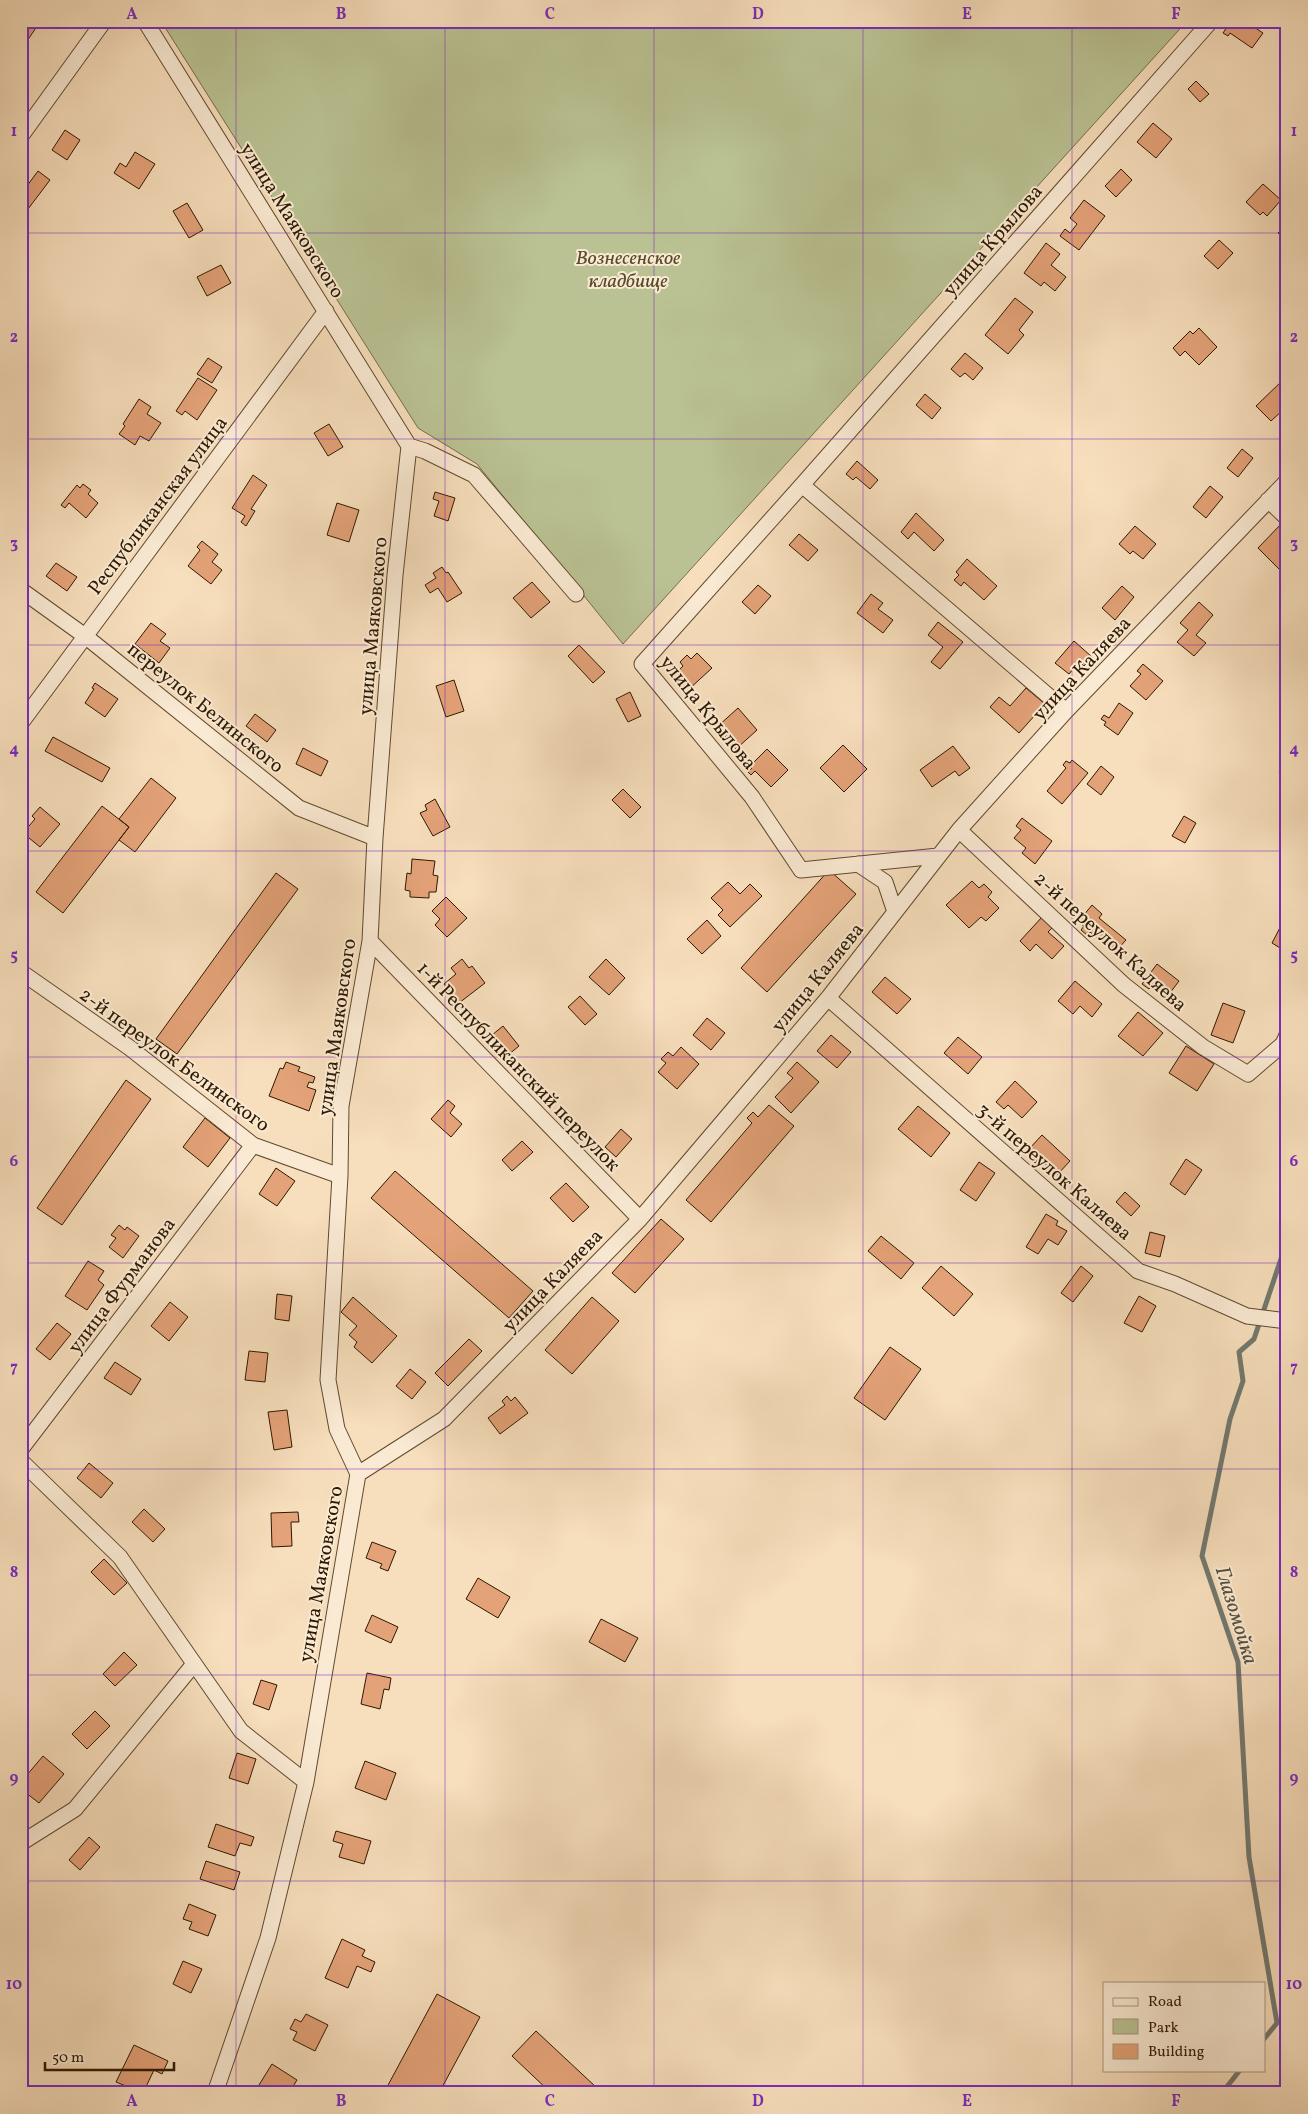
<svg xmlns="http://www.w3.org/2000/svg" width="1308" height="2114" viewBox="0 0 1308 2114" font-family="Vollkorn,serif">
<rect width="100%" height="100%" fill="#f7debc"/>
<filter id="stains"><feTurbulence type="fractalNoise" baseFrequency=".004" numOctaves="4"/><feColorMatrix values="0 0 0 0 .2 0 0 0 0 .09 0 0 0 0 .02 0 0 0 .5 -.17"/></filter>
<radialGradient id="worn" r=".72"><stop offset=".6" stop-color="#630" stop-opacity="0"/><stop offset="1" stop-color="#630" stop-opacity=".3"/></radialGradient>
<path fill="#bac293" stroke="#746e4a" d="M161 21H1187L623 644 477 464 418 428Z"/>
<g fill="none" stroke-linecap="round" stroke-linejoin="round">
<path stroke="#737970" stroke-width="5" d="M1264 2039 1277 2023 1249 1857 1238 1662 1202 1556 1230 1419 1243 1381 1239 1352 1254 1339 1287 1241
M1222 2093 1240 2070"/>
</g>
<path fill="#e4a278" stroke="#2e1900" d="M21 21H27L36 28 22 48Z
M1231 21H1245L1263 33 1252 48 1230 33 1228 36 1223 33Z
M1196 81 1209 94 1200 102 1188 89Z
M1153 123 1172 139 1156 158 1137 142Z
M65 130 80 140 67 160 52 150Z
M135 152 155 164 139 189 114 173 120 163 126 167Z
M1121 169 1132 180 1116 197 1105 186Z
M38 171 50 180 28 209 21 204V194Z
M1263 184 1281 200 1267 216 1263 212 1260 215 1246 202Z
M1084 200 1105 216 1079 250 1060 236 1065 229 1070 233 1077 224 1070 218Z
M187 203 203 230 189 238 173 211Z
M1287 217V242L1278 233 1285 226 1281 222Z
M1219 240 1233 253 1218 269 1204 256Z
M1046 243 1060 254 1051 265 1066 277 1055 291 1044 282 1041 286 1024 273Z
M221 265 231 283 207 296 197 277Z
M1015 298 1033 312 1019 330 1024 335 1008 354 985 335Z
M1199 328 1217 347 1199 365 1185 351 1180 356 1173 348 1190 331 1193 334Z
M965 353 983 368 973 380 965 373 960 377 951 369Z
M208 358 222 367 212 383 197 374Z
M198 378 217 390 197 420 185 411 182 415 176 411Z
M1283 380 1287 384V412L1284 409 1271 421 1256 406Z
M925 394 941 408 932 419 916 405Z
M139 399 151 407 147 414 161 423 149 441 140 436 135 445 119 434 125 426 123 424Z
M329 424 343 447 328 456 314 433Z
M1242 449 1253 458 1238 477 1227 468Z
M857 461 878 480 870 489 856 477 853 480 846 474Z
M253 475 267 485 251 509 255 511 246 526 241 522 245 516 232 508Z
M83 484 91 490 88 494 98 503 86 518 69 503 65 508 61 505 77 485 80 488Z
M1210 486 1223 497 1206 518 1193 507Z
M435 492 455 498 448 521 434 516 439 501 433 499Z
M337 503 359 510 349 542 327 535Z
M916 513 944 540 934 551 914 532 908 539 901 532Z
M1283 522 1287 526V561L1279 569 1258 548Z
M1135 526 1156 544 1143 559 1133 551 1130 554 1119 544Z
M799 534 818 550 808 561 789 545Z
M202 541 218 554 212 562 222 570 211 584 188 566 200 550 197 547Z
M967 559 997 586 984 600 964 582 961 586 954 580 959 575 956 572Z
M56 563 77 577 67 591 46 576Z
M442 567 446 573 448 572 462 593 447 602 438 588 430 593 425 585 436 578 433 573Z
M532 582 550 602 531 618 513 598Z
M758 585 771 596 755 614 742 602Z
M1122 586 1134 597 1115 620 1102 608Z
M871 594 883 603 878 609 893 620 883 633 857 613Z
M1199 602 1213 615 1196 635 1206 643 1194 656 1177 642 1188 630 1180 623Z
M938 622 963 642 940 669 931 662 943 647 928 635Z
M151 623 166 634 160 641 170 648 159 663 135 644Z
M21 627 28 632 21 642Z
M1074 641 1092 657 1084 666 1079 662 1069 674 1055 663Z
M579 645 605 672 593 683 568 656Z
M697 653 712 668 687 691 673 676 683 666 680 662 687 655 691 659Z
M1143 664 1163 681 1146 700 1130 686 1141 674 1137 671Z
M454 680 464 711 446 717 436 686Z
M95 683 118 699 105 717 85 703 94 689 92 688Z
M1026 688 1045 704 1019 733 990 707 999 697 1010 706Z
M630 692 641 716 628 722 616 699Z
M1119 703 1133 713 1118 735 1104 725 1106 722 1101 719 1104 715 1109 718Z
M738 708 757 730 736 749 717 727Z
M255 714 276 730 267 742 246 726Z
M53 737 110 768 102 782 45 751Z
M843 745 867 769 844 792 820 768Z
M953 746 970 768 959 776 955 771 932 787 920 770Z
M303 748 328 761 321 776 296 764Z
M767 749 788 770 771 787 755 771 751 775 748 772 752 768 750 766Z
M1287 759V777L1279 772Z
M1072 760 1088 773 1062 804 1047 791 1066 768 1063 765 1066 761 1070 763Z
M1101 766 1114 777 1101 795 1087 784Z
M151 778 176 798 135 852 119 840 129 827 119 819Z
M623 789 641 807 630 818 612 800Z
M435 799 450 827 433 836 420 813 427 810 425 805Z
M102 806 129 827 63 913 36 892Z
M40 807 60 824 40 847 23 833 35 819 32 816Z
M1184 816 1196 823 1185 843 1172 836Z
M1022 818 1052 841 1035 864 1022 853 1026 848 1014 838 1021 830 1016 826Z
M412 859 435 861 433 875 438 876 436 892H429V898L410 897V891L405 890 407 873 411 874Z
M829 870 856 894 767 992 741 968Z
M276 873 298 889 177 1054 156 1039Z
M972 881 979 888 984 884 992 892 988 897 999 908 986 921 981 917 969 928 946 905Z
M728 882 740 894 750 884 762 896 730 927 718 915 723 910 711 898Z
M446 897 467 918 447 937 435 925 440 919 432 911Z
M1092 905 1102 914 1099 918 1126 940 1115 952 1090 932 1088 936 1081 930 1084 926 1078 922Z
M1042 917 1053 927 1048 932 1064 946 1052 959 1036 944 1030 951 1020 941Z
M1285 918 1287 919 1285 951 1272 943Z
M707 920 721 936 702 954 687 939Z
M462 959 469 968 472 966 485 983 459 1003 444 984 456 974 451 968Z
M606 959 625 978 609 995 589 977Z
M1157 964 1179 981 1167 997 1152 985 1149 989 1142 984Z
M885 977 911 999 897 1014 872 992Z
M1075 981 1102 1004 1092 1017 1080 1006 1073 1014 1058 1001Z
M580 996 597 1014 585 1025 568 1007Z
M1223 1003 1245 1011 1233 1043 1211 1035Z
M1138 1012 1163 1033 1143 1056 1118 1036Z
M707 1018 725 1033 711 1050 693 1035Z
M503 1026 519 1046 508 1055 492 1035Z
M831 1035 851 1052 837 1068 817 1051Z
M958 1037 982 1057 968 1074 944 1053Z
M1186 1046 1214 1064 1197 1091 1169 1073Z
M681 1047 699 1064 677 1089 658 1072 666 1063 661 1059 668 1052 673 1056Z
M286 1062 300 1067 298 1071 315 1077 313 1083 309 1082 307 1087 316 1090 309 1111 269 1096 280 1068 283 1069Z
M797 1062 819 1082 791 1113 775 1097 793 1078 787 1073Z
M126 1080 151 1099 62 1225 37 1208Z
M1015 1081 1037 1102 1022 1118 1008 1105 1004 1109 996 1102Z
M448 1100 455 1106 450 1113 462 1124 451 1137 431 1119Z
M769 1105 794 1126 711 1222 686 1200 752 1123 747 1118 753 1112 758 1117Z
M918 1106 950 1133 931 1157 898 1129Z
M205 1118 230 1138 208 1167 183 1147Z
M621 1129 632 1139 616 1157 605 1147Z
M1042 1135 1070 1161 1057 1175 1039 1158 1035 1163 1028 1156 1033 1152 1029 1149Z
M522 1141 533 1152 512 1171 502 1160Z
M1186 1159 1202 1170 1185 1195 1170 1184Z
M979 1162 995 1173 976 1201 960 1190Z
M276 1168 295 1181 277 1206 259 1194Z
M395 1171 533 1291 509 1318 371 1198Z
M566 1183 589 1207 573 1222 550 1198Z
M1125 1192 1140 1206 1131 1216 1116 1202Z
M1046 1214 1058 1221 1056 1225 1067 1231 1058 1245 1048 1239 1038 1254 1026 1247Z
M661 1219 684 1239 635 1293 612 1273Z
M119 1225 125 1230 127 1227 139 1236 123 1258 109 1247 116 1238 111 1235Z
M1150 1232 1165 1236 1160 1257 1145 1253Z
M881 1236 914 1263 901 1279 868 1251Z
M88 1261 104 1271 98 1280 104 1285 87 1310 65 1296Z
M941 1266 973 1294 954 1316 922 1288Z
M1081 1266 1093 1276 1073 1302 1061 1293Z
M277 1294 292 1296 289 1321 275 1319Z
M1139 1296 1156 1306 1142 1332 1124 1323Z
M353 1297 397 1336 372 1363 354 1347 357 1342 349 1335 357 1326 341 1312Z
M592 1297 619 1321 572 1374 545 1350Z
M170 1302 188 1317 169 1341 151 1326Z
M57 1323 71 1334 50 1360 36 1349Z
M469 1339 482 1351 448 1386 435 1373Z
M890 1347 921 1369 885 1420 854 1398Z
M249 1351 268 1353 265 1382 245 1380Z
M115 1362 141 1379 131 1395 104 1378Z
M410 1369 426 1382 412 1399 396 1386Z
M507 1396 511 1401 515 1397 528 1413 500 1434 488 1418 505 1405 502 1401Z
M287 1410 292 1447 274 1450 268 1412Z
M89 1463 113 1483 101 1498 77 1478Z
M144 1509 165 1529 153 1542 132 1522Z
M298 1512 299 1522H291L292 1546 272 1547 271 1513Z
M372 1542 396 1551 388 1571 380 1568 382 1564 366 1558Z
M104 1559 127 1583 114 1595 91 1572Z
M478 1578 510 1597 498 1618 466 1599Z
M372 1615 398 1627 391 1643 365 1631Z
M601 1619 638 1638 625 1662 589 1642Z
M124 1652 137 1665 115 1686 103 1674Z
M367 1673 391 1678 389 1690 384 1689 380 1709 361 1704Z
M261 1680 277 1685 269 1710 253 1704Z
M95 1711 110 1726 87 1749 72 1734Z
M237 1753 256 1759 248 1784 229 1778Z
M43 1756 64 1774 39 1803 21 1789V1782Z
M365 1761 396 1773 386 1800 355 1788Z
M216 1824 254 1837 251 1846 240 1843 235 1856 208 1847Z
M336 1831 371 1841 364 1864 339 1857 343 1844 333 1841Z
M89 1837 100 1847 80 1870 69 1860Z
M206 1861 240 1872 234 1890 200 1879Z
M21 1876 29 1882 21 1892Z
M189 1904 216 1915 208 1936 189 1929 192 1922 183 1919Z
M342 1939 365 1950 362 1956 375 1962 371 1972 357 1966 348 1988 325 1978Z
M183 1961 202 1969 191 1993 173 1984Z
M437 1994 480 2017 439 2093H398L387 2087Z
M306 2014 328 2025 315 2051 293 2040 297 2032 290 2029 295 2019 301 2022Z
M536 2031 597 2088 593 2093H551L512 2056Z
M134 2045 168 2061 162 2074 154 2070 143 2093 116 2082Z
M272 2064 297 2080 289 2093H271L259 2085Z"/>
<g fill="none" stroke-linecap="round" stroke-linejoin="round">
<defs>
<path id="street" d="M145 21 409 446 395 575 375 838 370 941 341 1106 340 1176 328 1380 337 1429 358 1474 306 1782 268 1938 215 2093
M21 136 104 21
M409 446 425 451 474 475 576 594
M802 485 1066 711
M1268 500 1287 518
M21 590 85 636 299 808 375 838
M21 723 326 311
M959 830 1124 985 1203 1047 1248 1074 1283 1044 1287 1035
M938 856 801 870 752 797 642 664 802 485 1211 21
M858 864 885 882 895 912
M370 941 640 1219
M21 972 130 1048 253 1145 340 1176
M828 998 1138 1271 1175 1284 1247 1316 1287 1321
M21 1449 253 1145
M21 1461 120 1557 241 1731 306 1782
M358 1474 444 1419 640 1219 828 998 959 830 1066 711 1287 481
M21 1843 75 1809 194 1664"/>
</defs>
<use href="#street" stroke="#604a2f" stroke-width="17"/>
<use href="#street" stroke="#faead3" stroke-width="15"/>
</g>
<path fill="none" stroke="#7b2cbf" stroke-width="1" stroke-opacity="0.55" d="M236 21V2093M445 21V2093M654 21V2093M863 21V2093M1072 21V2093M21 233H1287M21 439H1287M21 645H1287M21 851H1287M21 1057H1287M21 1263H1287M21 1469H1287M21 1675H1287M21 1881H1287"/>
<g text-anchor="middle" stroke-width="4" stroke-linejoin="round" paint-order="stroke">
<g font-size="20" fill="#2e1900" stroke="#faead3">
<text transform="translate(293 220) rotate(58)" y="7">улица Маяковского</text>
<text transform="translate(992 240) rotate(-49)" y="7">улица Крылова</text>
<text transform="translate(157 505) rotate(-53)" y="7">Республиканская улица</text>
<text transform="translate(372 626) rotate(-85)" y="7">улица Маяковского</text>
<text transform="translate(1081 668) rotate(-47)" y="7">улица Каляева</text>
<text transform="translate(206 707) rotate(39)" y="7">переулок Белинского</text>
<text transform="translate(709 712) rotate(51)" y="7">улица Крылова</text>
<text transform="translate(1111 941) rotate(42)" y="7">2-й переулок Каляева</text>
<text transform="translate(817 977) rotate(-51)" y="7">улица Каляева</text>
<text transform="translate(336 1027) rotate(-82)" y="7">улица Маяковского</text>
<text transform="translate(175 1059) rotate(36)" y="7">2-й переулок Белинского</text>
<text transform="translate(519 1066) rotate(46)" y="7">1-й Республиканский переулок</text>
<text transform="translate(1055 1171) rotate(41)" y="7">3-й переулок Каляева</text>
<text transform="translate(552 1280) rotate(-46)" y="7">улица Каляева</text>
<text transform="translate(121 1285) rotate(-53)" y="7">улица Фурманова</text>
<text transform="translate(320 1574) rotate(-80)" y="7">улица Маяковского</text>
</g>
<g font-size="20" font-style="italic" fill="#584c2c" stroke="#faead3">
<text x="628" y="264">Вознесенское<tspan x="628" dy="23">кладбище</tspan></text>
</g>
<g font-size="21" font-style="italic" fill="#565141" stroke="#faead3">
<text transform="translate(1237 1615) rotate(73)" y="7">Глазомойка</text>
</g>
</g>
<rect width="1308" height="2114" fill="none" stroke="#f7debc" stroke-width="55"/>
<rect x="1103" y="1982" width="162" height="90" fill="#faead3" stroke="#a8967f"/>
<rect x="1113" y="1998" width="25" height="8" fill="#faead3" stroke="#a8967f"/>
<text x="1148" y="2006" font-size="15" fill="#2e1900">Road</text>
<rect x="1113" y="2019" width="25" height="15" fill="#bac293" stroke="#a8967f"/>
<text x="1148" y="2032" font-size="15" fill="#2e1900">Park</text>
<rect x="1113" y="2044" width="25" height="15" fill="#e4a278" stroke="#a8967f"/>
<text x="1148" y="2056" font-size="15" fill="#2e1900">Building</text>
<path d="M45 2062v8h129v-8" fill="none" stroke="#2e1900" stroke-width="2.5"/>
<text x="52" y="2062" font-size="15" fill="#2e1900" stroke="#faead3" stroke-width="4" paint-order="stroke">50 m</text>
<rect x="28" y="28" width="1252" height="2058" fill="none" stroke="#7b2cbf" stroke-width="2"/>
<g font-size="16" text-anchor="middle" font-weight="bold" fill="#7b2cbf">
<text x="132" y="19">A</text>
<text x="341" y="19">B</text>
<text x="550" y="19">C</text>
<text x="758" y="19">D</text>
<text x="967" y="19">E</text>
<text x="1176" y="19">F</text>
<text x="14" y="136">1</text>
<text x="1294" y="136">1</text>
<text x="14" y="342">2</text>
<text x="1294" y="342">2</text>
<text x="14" y="548">3</text>
<text x="1294" y="548">3</text>
<text x="14" y="754">4</text>
<text x="1294" y="754">4</text>
<text x="14" y="960">5</text>
<text x="1294" y="960">5</text>
<text x="14" y="1166">6</text>
<text x="1294" y="1166">6</text>
<text x="14" y="1372">7</text>
<text x="1294" y="1372">7</text>
<text x="14" y="1577">8</text>
<text x="1294" y="1577">8</text>
<text x="14" y="1783">9</text>
<text x="1294" y="1783">9</text>
<text x="14" y="1989">10</text>
<text x="1294" y="1989">10</text>
<text x="132" y="2106">A</text>
<text x="341" y="2106">B</text>
<text x="550" y="2106">C</text>
<text x="758" y="2106">D</text>
<text x="967" y="2106">E</text>
<text x="1176" y="2106">F</text>
</g>
<rect width="100%" height="100%" filter="url(#stains)"/>
<rect width="100%" height="100%" fill="url(#worn)"/>
</svg>
